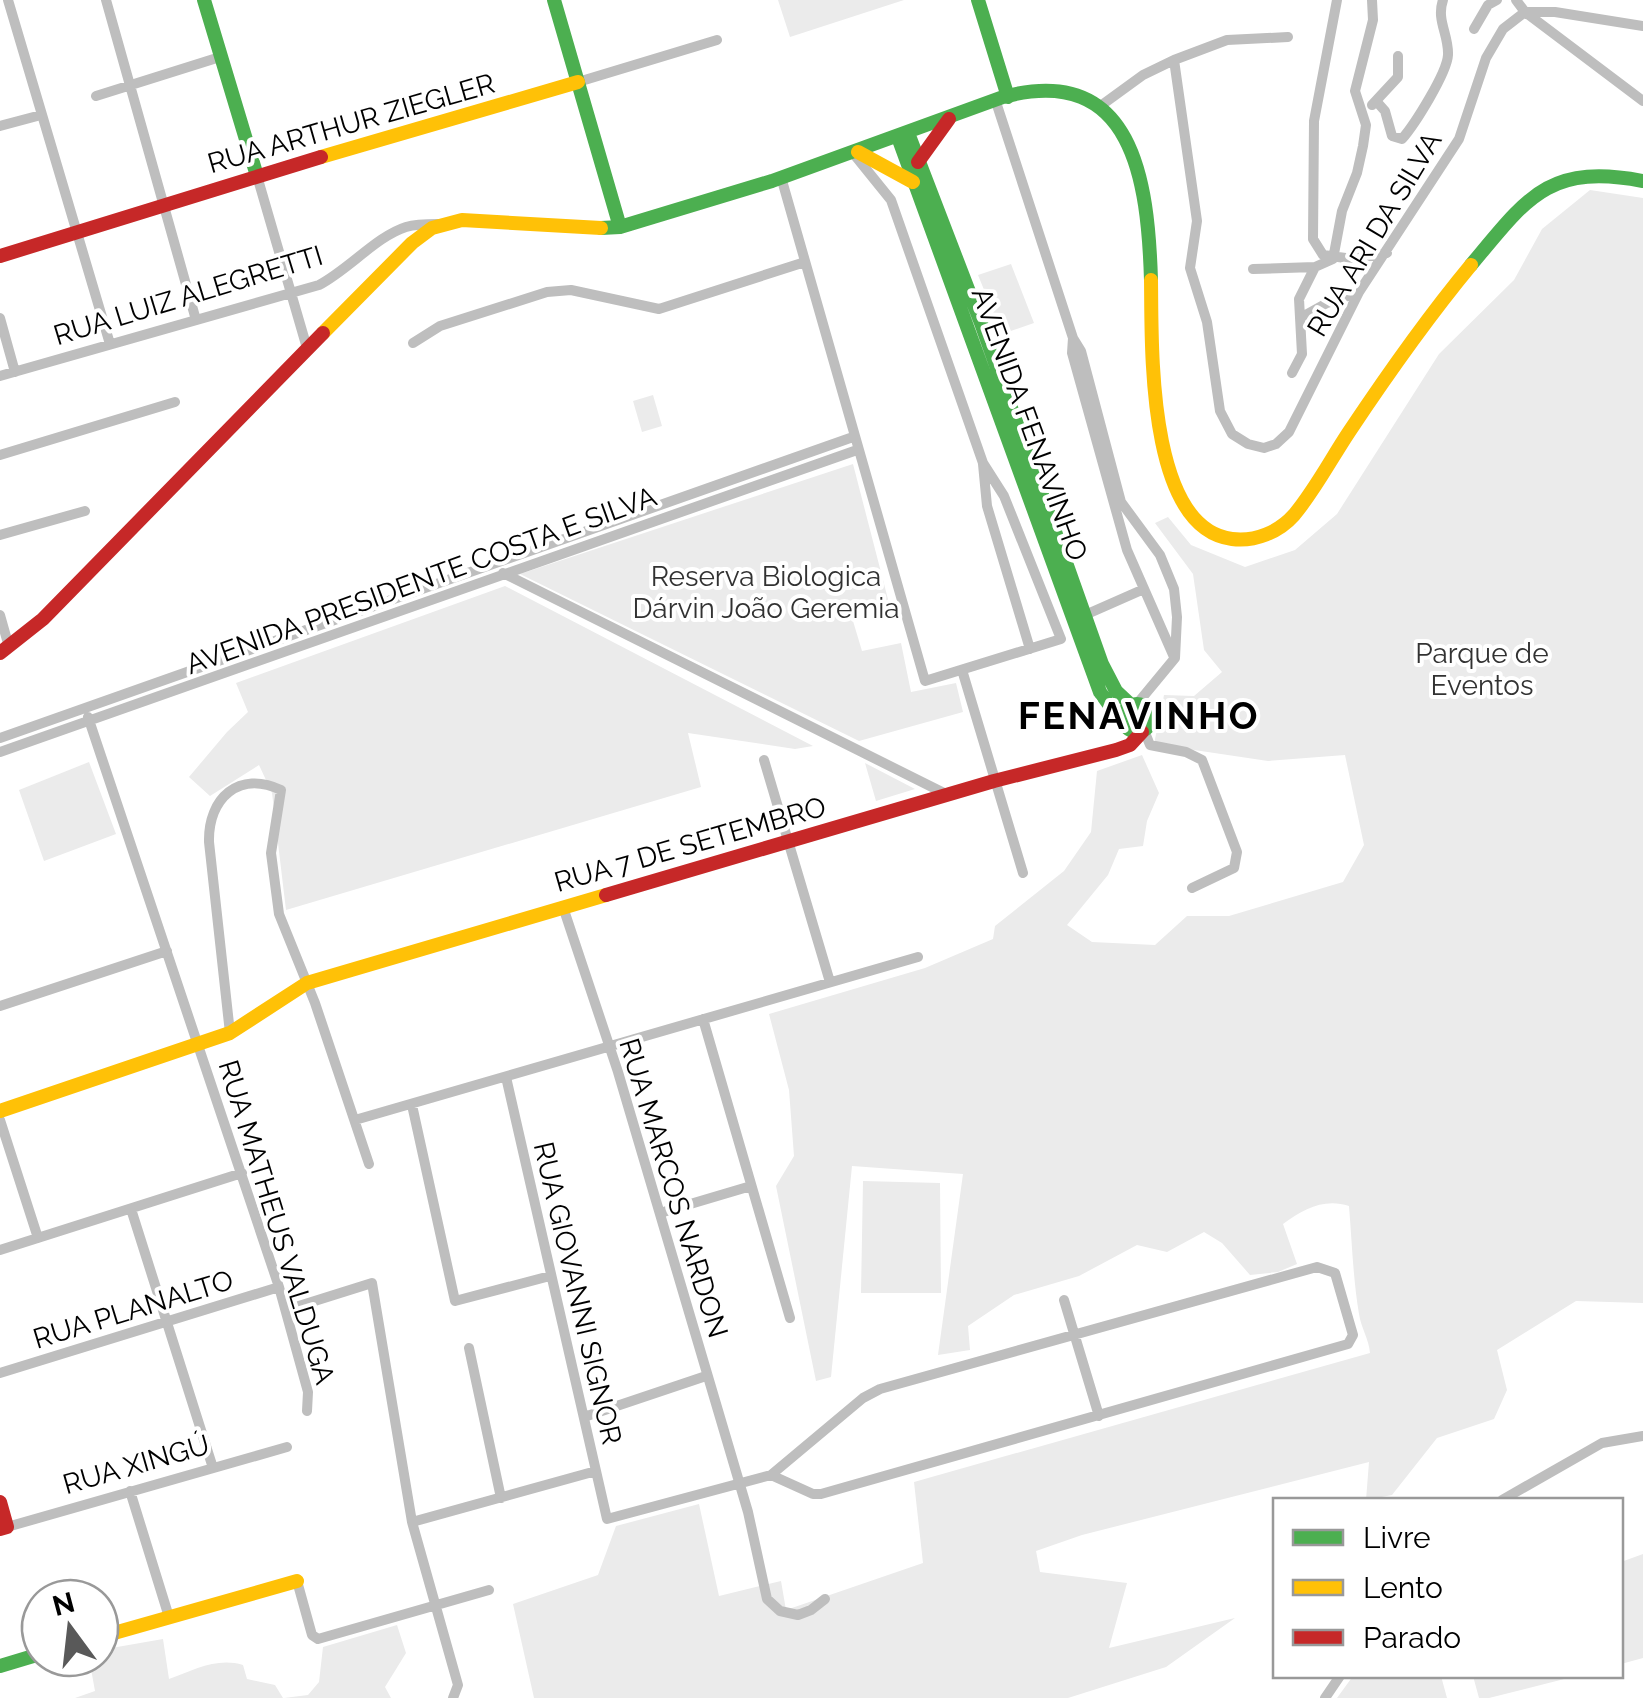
<svg xmlns="http://www.w3.org/2000/svg" width="1643" height="1698" viewBox="0 0 1643 1698" font-family="Raleway,sans-serif">
<rect width="100%" height="100%" fill="#fff"/>
<path fill="#ebebeb" d="M778 0H904L790 37Z
M1590 190 1643 198V1303L1576 1301 1497 1350 1507 1390 1494 1419 1437 1438 1392 1495 1366 1500 1369 1462 1082 1535 1036 1551 1040 1572 1127 1583 1109 1648 1235 1618 1166 1667 1068 1698H534L513 1604 598 1575 616 1526 699 1504 719 1596 781 1581 786 1610 923 1563 914 1482 1370 1353C1369 1339 1361 1328 1359 1314 1353 1278 1352 1243 1349 1206 1324 1198 1304 1209 1283 1224L1297 1264 1278 1272 1250 1275 1222 1243 1204 1232 1167 1252 1137 1245 1079 1276 1014 1295 968 1326 970 1350 938 1355 963 1174 852 1166 831 1377 816 1381 776 1186 794 1156 789 1090 769 1014 925 968 993 939 995 926 1064 871 1091 832 1097 771 1142 755 1159 793 1147 821 1143 846 1119 849 1108 875 1067 925 1092 942 1155 945 1187 916H1229L1343 882 1364 845 1345 755 1268 761 1154 744 1164 695 1194 696 1222 672 1204 650 1193 574 1155 523 1168 517 1191 545 1245 567 1295 550 1337 514 1439 354 1514 280 1542 229Z
M1011 264 1034 323 1002 334 978 275Z
M653 395 662 426 642 432 633 401Z
M853 464 890 607 853 621 862 651 901 643 911 692 956 683 963 712 859 741 520 574Z
M505 586 813 746 795 749 688 733 701 787 286 910 272 793 259 765 210 796 189 777 227 732 248 712 236 683Z
M89 762 116 834 44 861 19 790Z
M865 763 915 789 876 801Z
M863 1181 940 1183 941 1293H861Z
M1643 1554V1658L1621 1664V1562Z
M397 1625 406 1653 385 1687 391 1698H284L308 1695 319 1682 323 1647Z
M163 1639 169 1679C194 1670 217 1657 243 1665L247 1679 275 1685 283 1698H75L95 1691 89 1658H100V1650Z
M1353 1676H1441L1447 1698H1337Z
M1473 1676H1576L1489 1698H1479Z"/>
<g fill="none" stroke-linecap="round" stroke-linejoin="round">
<path stroke="#bebebe" stroke-width="10" d="M8 0 110 344
M106 0 196 320
M1337 0 1314 121 1313 239 1323 255 1353 259 1387 253
M1516 0 1525 12 1643 101
M1474 29 1488 5 1497 0
M1174 60 1227 40 1288 37
M578 82 717 40
M96 96 220 57
M996 102 1073 338 1081 351 1121 502 1160 555 1174 589 1177 617 1175 658
M1377 102 1385 111 1392 136 1402 139C1415 124 1447 73 1448 55 1449 35 1436 20 1443 0
M1372 105 1398 77V56
M1099 107 1143 75 1174 60 1197 221 1190 268 1207 322 1220 411 1232 434 1248 444 1264 448 1276 444 1289 432 1359 292 1459 139 1486 58 1503 29 1525 12H1555L1643 26
M0 126 41 115
M257 176 307 348
M781 177 925 681 1061 639 1004 496 983 463 891 200 853 153
M1253 269 1315 267 1333 259 1342 211 1357 173 1363 146 1366 125 1355 91 1373 20 1372 0
M0 318 15 372
M1300 318 1327 303 1359 292
M1073 338 1072 353 1127 550 1174 657
M413 343 440 326 547 292 571 290 659 309 805 262
M1292 373 1302 354 1299 299 1315 267
M0 376 319 285C348 270 377 236 406 227 416 224 428 224 438 224
M0 455 175 402
M983 464 987 506 1030 649
M0 535 85 511
M503 573 948 795
M0 615 9 647
M1085 615 1144 589
M962 670 1023 873
M1137 704 1175 658
M88 717 279 1287 308 1392 307 1411
M1144 730 1150 745 1186 752 1202 760 1237 852 1234 868 1192 888
M0 738 853 437
M0 752 857 450
M764 760 830 982
M563 907 618 1072 748 1512 767 1599 780 1611 798 1615 811 1610 825 1599
M0 1006 167 951
M703 1019 790 1318
M230 1033 209 842C208 798 239 770 281 790L271 853 279 914 315 1003 369 1164
M506 1077 607 1519 771 1475 863 1398 880 1389 1317 1267 1335 1273 1353 1335 1348 1344 821 1494H813L771 1475
M412 1105 455 1301 550 1276
M0 1120 38 1238
M355 1120 918 957
M131 1209 213 1468
M660 1213 751 1186
M0 1250 242 1173
M1064 1300 1099 1416
M286 1310 372 1283 412 1522 458 1685 453 1698
M469 1348 501 1498
M0 1373 279 1287
M584 1417 706 1376
M130 1491 169 1617
M1502 1500 1602 1443 1643 1436
M412 1522 596 1471
M7 1527 287 1447
M297 1581 312 1635 318 1639 489 1590
M1325 1698 1340 1676"/>
<path stroke="#4caf50" stroke-width="14" d="M204 0 257 176
M554 0 620 227
M978 0 1008 97
M908 133 981 323 1102 664 1116 691 1131 705
M898 137 1100 692 1123 724
M601 228 620 227 772 181 1003 97C1134 62 1148 182 1151 280
M1471 265C1527 198 1548 163 1643 181
M1123 718a14 14 0 1 1 28 0a14 14 0 1 1-28 0Z
M0 1666 40 1654"/>
<path stroke="#ffc107" stroke-width="14" d="M858 152 913 182
M321 157 578 82
M1151 280C1152 343 1146 528 1232 539 1255 542 1279 532 1294 515 1315 490 1331 459 1349 432 1387 375 1427 318 1471 265
M323 333 412 243 432 228 462 220 601 228
M0 1111 230 1033 307 983 606 895
M100 1637 297 1581"/>
<path stroke="#c62828" stroke-width="14" d="M918 162 949 119
M0 256 321 157
M0 653 43 619 323 333
M606 895 994 781 1116 750 1130 745 1142 732
M0 1502 7 1527 0 1529"/>
</g>
<g text-anchor="middle" stroke-width="8" stroke-linejoin="round" paint-order="stroke">
<g font-size="28" fill="#000" stroke="#fff">
<text transform="translate(351 123) rotate(-16)" y="10">RUA ARTHUR ZIEGLER</text>
<text transform="translate(1374 234) rotate(-59)" y="10">RUA ARI DA SILVA</text>
<text transform="translate(188 295) rotate(-17)" y="10">RUA LUIZ ALEGRETTI</text>
<text transform="translate(1030 424) rotate(70)" y="10">AVENIDA FENAVINHO</text>
<text transform="translate(421 580) rotate(-20)" y="10">AVENIDA PRESIDENTE COSTA E SILVA</text>
<text transform="translate(690 844) rotate(-16)" y="10">RUA 7 DE SETEMBRO</text>
<text transform="translate(674 1188) rotate(73)" y="10">RUA MARCOS NARDON</text>
<text transform="translate(277 1222) rotate(73)" y="10">RUA MATHEUS VALDUGA</text>
<text transform="translate(578 1293) rotate(77)" y="10">RUA GIOVANNI SIGNOR</text>
<text transform="translate(133 1309) rotate(-17)" y="10">RUA PLANALTO</text>
<text transform="translate(136 1464) rotate(-16)" y="10">RUA XINGÚ</text>
</g>
<g font-size="28" fill="#323232" stroke="#fff">
<text x="766" y="586">Reserva Biologica<tspan x="766" dy="32">Dárvin João Geremia</tspan></text>
<text x="1482" y="663">Parque de<tspan x="1482" dy="32">Eventos</tspan></text>
</g>
<g font-size="38" font-weight="bold" letter-spacing="2.5" fill="#000" stroke="#fff">
<text x="1139" y="729">FENAVINHO</text>
</g>
</g>
<rect x="1273" y="1498" width="350" height="180" fill="#ffffff" stroke="#999999" stroke-width="2.5"/>
<rect x="1293" y="1530" width="50" height="15" fill="#4caf50" stroke="#999999" stroke-width="2.5"/>
<text x="1363" y="1548" font-size="30" fill="#000000">Livre</text>
<rect x="1293" y="1580" width="50" height="15" fill="#ffc107" stroke="#999999" stroke-width="2.5"/>
<text x="1363" y="1598" font-size="30" fill="#000000">Lento</text>
<rect x="1293" y="1630" width="50" height="15" fill="#c62828" stroke="#999999" stroke-width="2.5"/>
<text x="1363" y="1648" font-size="30" fill="#000000">Parado</text>
<g transform="translate(70 1628) rotate(345)"><circle r="48" fill="#ffffff" stroke="#999999" stroke-width="2.5"/>
<path d="M0-8L18 38L0 25L-18 38Z" fill="#595959"/>
<text y="-15" font-size="28" font-weight="bold" text-anchor="middle" fill="#000000">N</text>
</g>
</svg>
